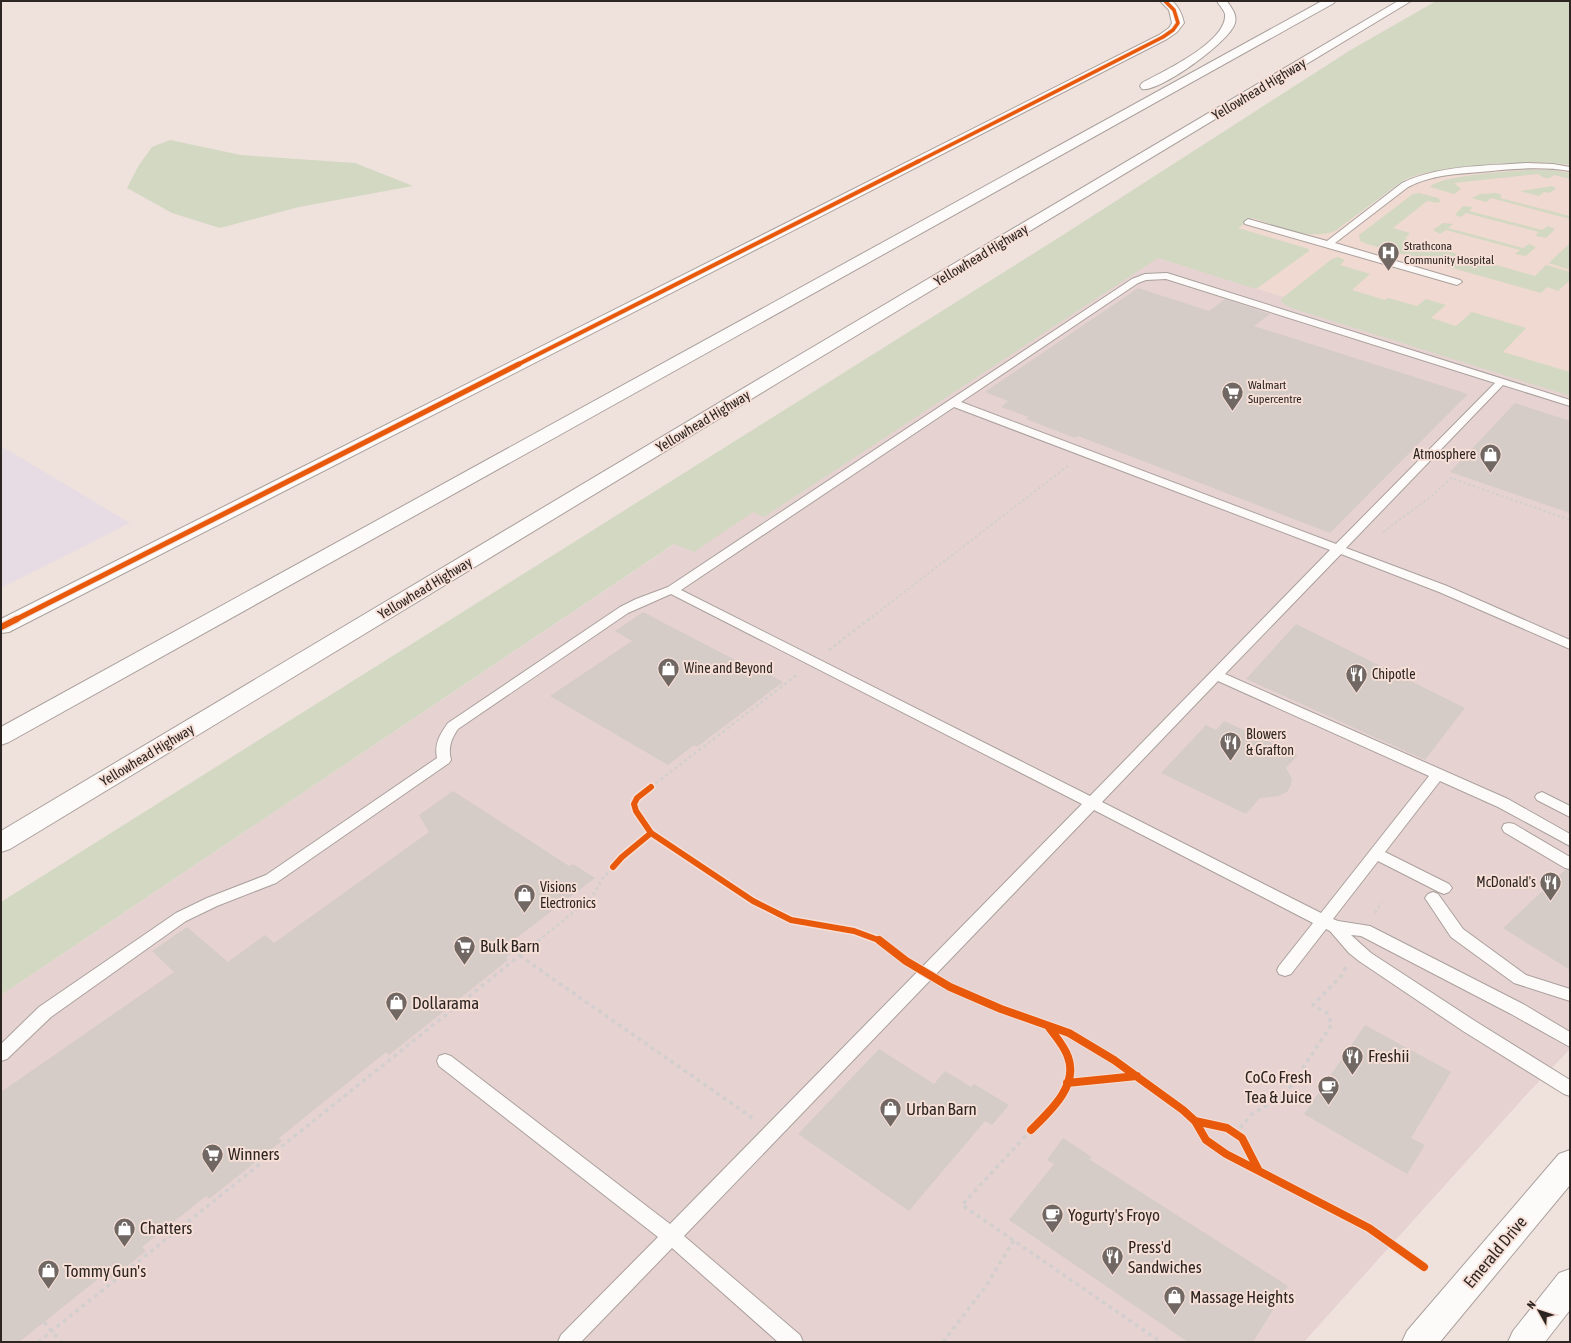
<svg xmlns="http://www.w3.org/2000/svg" width="1571" height="1343" viewBox="0 0 1571 1343" font-family="'Asap Condensed',sans-serif">
<rect width="100%" height="100%" fill="#efe2dd"/>
<path fill="#e6d3d1" d="M1148 255 1570 385V1049L1528 1093 1304 1342H1V995L688 535Z"/>
<path fill="#e7dbe4" d="M1 446 130 523 1 588Z"/>
<path fill="#f0d9d0" d="M1532 161 1570 165V385L1148 255 1225 209 1311 234 1332 232 1415 175 1439 170Z"/>
<path fill="#d2d8c2" d="M1436 1H1570V165C1537 160 1505 163 1472 166 1449 169 1425 170 1404 180L1335 231C1308 241 1277 226 1252 218L1238 228 1309 249V251L1256 289 1158 258 764 517 753 512 694 552 674 544 1 995V902L1066 233 1349 51Z
M170 140 241 155 355 163 413 186 299 207 220 228 172 213 127 188 139 165 152 147Z
M1526 170H1551L1570 173V179L1554 175C1548 181 1544 178 1538 174L1454 183 1461 189 1454 194 1430 187C1441 175 1507 172 1526 170Z
M1552 186 1556 188 1550 193 1544 192 1539 196 1520 191Z
M1419 193 1438 198 1441 201 1438 203 1427 201 1393 228 1410 233 1405 239 1535 276 1546 265 1570 272V280L1558 291 1547 287 1541 293 1367 244 1360 241 1359 235 1413 194Z
M1496 193 1502 195 1500 198 1570 216V219L1491 198 1486 202 1472 198 1480 194Z
M1463 206 1473 207 1469 211 1542 230 1548 226 1555 229 1546 238 1535 236 1539 232 1466 213 1461 217 1455 215Z
M1443 223 1453 224 1448 228 1523 248 1529 244 1536 247 1526 256 1515 254 1520 250 1446 230 1440 234 1433 230Z
M1570 243V270L1549 263Z
M1338 257 1345 260 1340 265 1370 274 1352 290 1385 300 1388 298 1417 306 1426 299 1446 305 1431 318 1456 326 1472 312 1526 328 1503 352 1570 372V396L1291 308 1281 302V299L1332 259Z"/>
<path fill="#d5cbc7" d="M1138 288 1209 311 1225 299 1270 314 1254 326 1468 394 1330 533 1078 436 1075 438 1026 419 1029 417 1001 407 1008 401 985 392Z
M1515 403 1570 421V513L1450 472Z
M643 612 760 673 763 671 783 682 697 747 694 745 668 765 550 696 632 641 615 631Z
M1296 624 1465 708 1425 760 1246 679Z
M1224 721 1298 755 1286 768 1292 779 1291 785 1287 792 1278 796 1260 798 1246 814 1161 773 1206 725 1216 730Z
M453 791 569 866 573 864 595 878 506 946 513 951 506 958 508 960 389 1055 386 1052 279 1138 282 1141 209 1199 206 1196 142 1247 146 1251 108 1281 103 1275 19 1342H1V1092L174 972 152 951 187 927 228 962 265 935 274 943 429 832 419 815Z
M1565 870H1570V970L1503 928Z
M1365 1025 1451 1072 1411 1138 1425 1145 1407 1174 1304 1114Z
M879 1049 934 1084 945 1071 971 1087 974 1084 1009 1105 992 1125 985 1121 909 1211 798 1134Z
M1063 1138 1092 1157 1089 1159 1288 1286 1253 1342H1188L1009 1220 1054 1164 1047 1160Z"/>
<g fill="none" stroke-linecap="round" stroke-linejoin="round">
<defs>
<path id="service" d="M1527 163 1553 164 1570 167V171C1540 166 1511 169 1480 172 1455 174 1431 175 1408 187L1335 243 1460 280 1462 282 1457 285 1245 224 1244 222 1248 219 1327 241 1402 183C1439 165 1487 166 1527 163Z
M1167 273 1570 400V406L1503 385 1346 548 1447 586 1570 640V649L1439 592 1341 554 1225 674 1508 799 1570 834V846L1498 807 1440 781 1385 852 1449 884 1452 888 1449 892 1444 894 1439 892 1378 861 1333 919 1338 921 1370 926 1523 1004 1570 1032V1047L1511 1014 1361 936 1351 935 1371 953 1475 1021 1570 1080V1096L1564 1094 1463 1031 1359 961 1349 953 1330 931 1326 929 1291 974 1285 976 1279 974 1277 970 1279 966 1313 923 1094 810 684 1236 800 1335 803 1342H778L672 1248 581 1342H558L561 1335 658 1237 439 1066 437 1061 439 1056 445 1054 451 1056 670 1224 1082 804 671 594 628 613 458 729C451 739 448 748 451 760L449 763 276 883 217 906 186 921 51 1017 7 1059 1 1061V1044L39 1007 176 913 207 898 266 875 437 758C434 744 440 734 448 723L620 607 636 599 668 587 1132 279 1145 274ZM1166 279 1495 383 1336 544 961 402 1138 283 1146 280ZM954 407 1330 550 1090 796 681 590ZM1218 681 1429 776 1321 913 1102 802Z
M1542 792 1570 806V817L1537 800 1535 797 1537 794Z
M1509 823 1514 824 1570 857V869L1565 868 1504 832 1502 828 1504 824Z
M1433 892 1438 894 1463 929 1526 975 1570 989V1001L1514 983 1451 937 1425 898 1428 894Z"/>
<path id="tertiary" d="M1160 1H1172C1179 7 1182 14 1184 23L1177 32 1167 39 9 632 1 633V619L1159 35 1169 28 1172 23 1169 10Z
M1570 1150V1185L1440 1342H1402L1407 1331 1559 1154Z
M1570 1269V1310L1545 1342H1508L1513 1331 1559 1273Z"/>
<path id="motorway" d="M1217 1H1227C1232 9 1237 14 1235 23 1230 42 1158 93 1142 89L1140 86 1142 83C1162 72 1228 42 1225 14 1224 10 1219 5 1217 1Z
M1322 1H1335L1334 3 9 742 1 745V727Z
M1398 1H1411L781 381 10 849 1 852V831L769 373Z"/>
</defs>
<use href="#service" stroke="#aaa09c" stroke-width="2"/>
<use href="#tertiary" stroke="#aaa09c" stroke-width="2"/>
<use href="#motorway" stroke="#aaa09c" stroke-width="2"/>
<path stroke="#d3cfcf" stroke-width="2" stroke-dasharray="2.5 2.5" stroke-linecap="butt" d="M1383 532 1433 495 1451 478 1570 520
M868 620 1069 465"/>
<path stroke="#d3cfcf" stroke-width="2.5" stroke-dasharray="3 3" stroke-linecap="butt" d="M829 650 869 619
M651 787 798 674
M1375 913 1382 902
M538 941 593 896 602 879 613 867"/>
<path stroke="#d3cfcf" stroke-width="3.5" stroke-dasharray="4 4" stroke-linecap="butt" d="M513 951 754 1119
M1031 1130 962 1205 1161 1342
M1235 1134 1252 1114 1285 1095 1332 1024 1327 1013 1313 1005 1342 975 1346 967
M44 1322 61 1342
M38 1342 539 940
M943 1342 986 1286 1014 1240"/>
<use href="#service" fill="#fdfbfa" fill-rule="evenodd"/>
<use href="#tertiary" fill="#fdfbfa" fill-rule="evenodd"/>
<use href="#motorway" fill="#fdfbfa" fill-rule="evenodd"/>
<defs>
<path id="cycleway-far4" d="M917 162 1163 37 1173 30 1178 23 1174 10 1165 1"/>
<path id="cycleway-far3" d="M517 365 919 161"/>
<path id="cycleway-far2" d="M15 620 519 364"/>
<path id="cycleway-far1" d="M1 627 17 619
M651 787 637 798 634 804 636 811 651 833 753 901 791 920 854 931 881 941
M613 867 622 857 651 833"/>
<path id="cycleway" d="M879 940 906 961 950 987 1001 1009 1069 1033 1114 1060 1183 1110 1195 1121 1206 1140 1226 1154 1369 1228 1424 1267
M1067 1083 1137 1076
M1195 1121 1227 1128 1242 1138 1259 1171
M1031 1130C1049 1112 1079 1086 1068 1057 1064 1045 1055 1036 1048 1026"/>
</defs>
<use href="#cycleway-far4" stroke="#f6dfd6" stroke-width="5"/>
<use href="#cycleway-far3" stroke="#f6dfd6" stroke-width="5.5"/>
<use href="#cycleway-far2" stroke="#f6dfd6" stroke-width="7"/>
<use href="#cycleway-far1" stroke="#f6dfd6" stroke-width="9"/>
<use href="#cycleway" stroke="#f6dfd6" stroke-width="10"/>
<use href="#cycleway-far4" stroke="#e8590c" stroke-width="3.5"/>
<use href="#cycleway-far3" stroke="#e8590c" stroke-width="4"/>
<use href="#cycleway-far2" stroke="#e8590c" stroke-width="5"/>
<use href="#cycleway-far1" stroke="#e8590c" stroke-width="6"/>
<use href="#cycleway" stroke="#e8590c" stroke-width="8"/>
</g>
<defs>
<symbol id="hospital-pin" viewBox="-11 -11 22 30"><path d="M0 17L-7.5 6A9.5 9.5 0 1 1 7.5 6Z" fill="#716763" stroke="#f6dfd6"/><path d="M-5-5h3v3.5h4V-5h3V5h-3V1.5h-4V5h-3Z" fill="#fff"/></symbol>
<symbol id="supermarket-pin" viewBox="-11 -11 22 30"><path d="M0 17L-7.5 6A9.5 9.5 0 1 1 7.5 6Z" fill="#716763" stroke="#f6dfd6"/><path d="M-6-5.5h2.5l.6 2H6L4.5 2H-2.5L-4.4-4H-6ZM-1.5 3.2a1.3 1.3 0 1 0 .1 0ZM3 3.2a1.3 1.3 0 1 0 .1 0Z" fill="#fff"/></symbol>
<symbol id="shop-pin" viewBox="-11 -11 22 30"><path d="M0 17L-7.5 6A9.5 9.5 0 1 1 7.5 6Z" fill="#716763" stroke="#f6dfd6"/><path d="M-5-2.5h2.3a2.7 3.5 0 0 1 5.4 0H5L5.5 6h-11ZM-1.5-2.5h3a1.5 2.3 0 0 0-3 0Z" fill="#fff"/></symbol>
<symbol id="restaurant-pin" viewBox="-11 -11 22 30"><path d="M0 17L-7.5 6A9.5 9.5 0 1 1 7.5 6Z" fill="#716763" stroke="#f6dfd6"/><path d="M-5-6h1v4h1v-4h1v4h1v-4h1v5L-1.5 .5V6h-2V.5L-5-1ZM5-6V6H3V1.5H1.5Q1.5-4 5-6Z" fill="#fff"/></symbol>
<symbol id="cafe-pin" viewBox="-11 -11 22 30"><path d="M0 17L-7.5 6A9.5 9.5 0 1 1 7.5 6Z" fill="#716763" stroke="#f6dfd6"/><path d="M-5.5-4.5H6V0H3Q3 3.5 0 3.5H-2.5Q-5.5 3.5-5.5 0ZM3-3.2v2h1.7v-2ZM-6 4.5H4V6H-6Z" fill="#fff"/></symbol>
</defs>
<g fill-rule="evenodd">
<use href="#hospital-pin" x="1376" y="240" width="25" height="34"/>
<use href="#supermarket-pin" x="1220" y="380" width="25" height="34"/>
<use href="#shop-pin" x="1478" y="442" width="25" height="34"/>
<use href="#shop-pin" x="656" y="656" width="25" height="34"/>
<use href="#restaurant-pin" x="1344" y="662" width="25" height="34"/>
<use href="#restaurant-pin" x="1218" y="730" width="25" height="34"/>
<use href="#restaurant-pin" x="1538" y="870" width="25" height="34"/>
<use href="#shop-pin" x="512" y="882" width="25" height="34"/>
<use href="#supermarket-pin" x="452" y="934" width="25" height="34"/>
<use href="#shop-pin" x="384" y="990" width="25" height="34"/>
<use href="#restaurant-pin" x="1340" y="1044" width="25" height="34"/>
<use href="#cafe-pin" x="1316" y="1074" width="25" height="34"/>
<use href="#shop-pin" x="878" y="1096" width="25" height="34"/>
<use href="#supermarket-pin" x="200" y="1142" width="25" height="34"/>
<use href="#cafe-pin" x="1040" y="1202" width="25" height="34"/>
<use href="#shop-pin" x="112" y="1216" width="25" height="34"/>
<use href="#restaurant-pin" x="1100" y="1244" width="25" height="34"/>
<use href="#shop-pin" x="36" y="1258" width="25" height="34"/>
<use href="#shop-pin" x="1162" y="1284" width="25" height="34"/>
</g>
<g text-anchor="middle" stroke-width="4" stroke-linejoin="round" paint-order="stroke">
<g font-size="12" fill="#2d2522" stroke="#f6dfd6" text-anchor="start">
<text x="1404" y="250">Strathcona<tspan x="1404" dy="14">Community Hospital</tspan></text>
<text x="1248" y="389">Walmart<tspan x="1248" dy="14">Supercentre</tspan></text>
</g>
<g font-size="14" fill="#2d2522" stroke="#f6dfd6">
<text transform="translate(1259 89) rotate(-31)" y="5">Yellowhead Highway</text>
<text transform="translate(981 255) rotate(-31)" y="5">Yellowhead Highway</text>
<text transform="translate(703 421) rotate(-31)" y="5">Yellowhead Highway</text>
<text transform="translate(425 588) rotate(-31)" y="5">Yellowhead Highway</text>
<text transform="translate(147 755) rotate(-31)" y="5">Yellowhead Highway</text>
</g>
<g font-size="14" fill="#2d2522" stroke="#f6dfd6" text-anchor="start">
<text x="1476" y="459" text-anchor="end">Atmosphere</text>
<text x="684" y="673">Wine and Beyond</text>
<text x="1372" y="679">Chipotle</text>
<text x="1246" y="739">Blowers<tspan x="1246" dy="16">&amp; Grafton</tspan></text>
<text x="1536" y="887" text-anchor="end">McDonald's</text>
<text x="540" y="892">Visions<tspan x="540" dy="16">Electronics</tspan></text>
</g>
<g font-size="17" fill="#2d2522" stroke="#f6dfd6" text-anchor="start">
<text x="480" y="952">Bulk Barn</text>
<text x="412" y="1009">Dollarama</text>
<text x="1368" y="1062">Freshii</text>
<text x="1312" y="1083" text-anchor="end">CoCo Fresh<tspan x="1312" dy="20">Tea &amp; Juice</tspan></text>
<text x="906" y="1115">Urban Barn</text>
<text x="228" y="1160">Winners</text>
<text x="1068" y="1221">Yogurty's Froyo</text>
<text x="140" y="1234">Chatters</text>
<text x="1128" y="1253">Press'd<tspan x="1128" dy="20">Sandwiches</tspan></text>
<text x="64" y="1277">Tommy Gun's</text>
<text x="1190" y="1303">Massage Heights</text>
</g>
<g font-size="17" fill="#2d2522" stroke="#f6dfd6">
<text transform="translate(1495 1252) rotate(-50)" y="6">Emerald Drive</text>
</g>
</g>
<rect width="1571" height="1343" fill="none" stroke="#2d2522" stroke-width="4"/>
<g transform="translate(1539 1311) rotate(309)" stroke="#f6dfd6" stroke-width="3" paint-order="stroke">
<path d="M0-3L7 15L0 10L-7 15Z" fill="#2d2522"/>
<text y="-6" font-size="11" font-weight="bold" text-anchor="middle" fill="#2d2522">N</text>
</g>
</svg>
